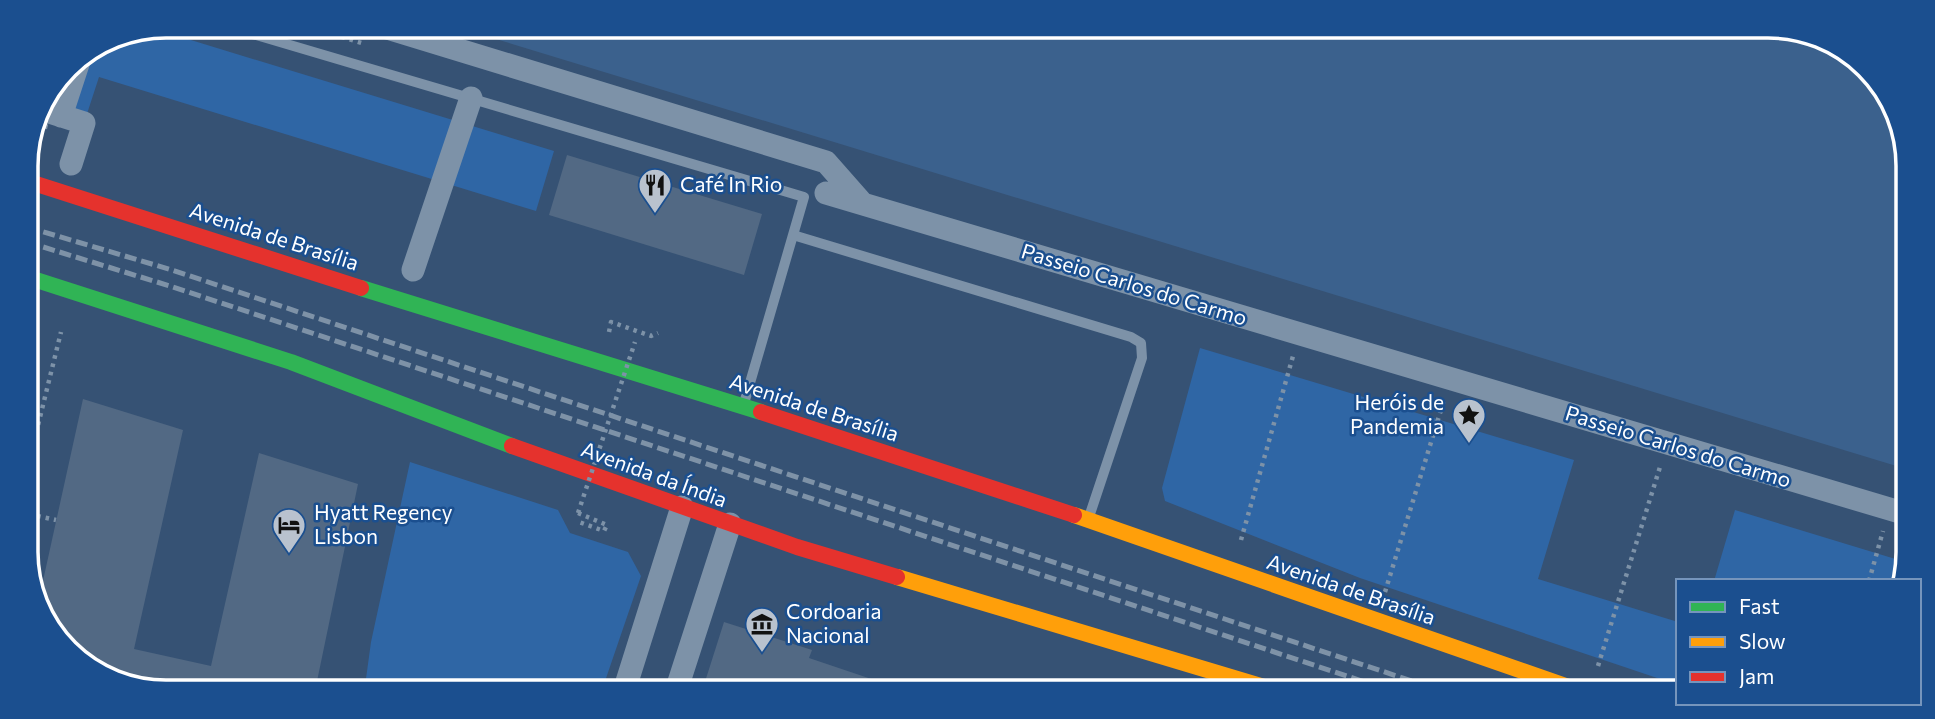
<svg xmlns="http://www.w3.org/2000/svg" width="1935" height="719" viewBox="0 0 1935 719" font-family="Commissioner,sans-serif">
<rect width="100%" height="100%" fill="#365274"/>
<path fill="#2f66a5" d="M155 29 554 151 536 211 99 77 84 123 41 104C80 54 91 41 155 29Z
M1200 348 1574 460 1538 579 1678 622V685L1360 578 1165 501 1162 488Z
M410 462 558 510 570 533 628 552 641 576 603 687 365 686 371 642Z
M1735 510 1902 561V581H1714Z"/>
<path fill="#3b618d" d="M460 28 1813 34 1874 74 1907 148 1903 468Z"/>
<path fill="#526984" d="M567 155 762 214 744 275 549 215Z
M83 399 183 430 134 649 211 666 259 453 358 484 316 686 122 685 61 645 39 599Z
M724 622 812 650 809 658 901 689 703 688Z"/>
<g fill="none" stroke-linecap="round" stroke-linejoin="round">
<path stroke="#7d92a8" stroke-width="4.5" stroke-dasharray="3.5 5" stroke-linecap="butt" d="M309 27 365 44
M609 332 611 322 651 336 658 333
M28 466 61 332
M578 513 607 525 604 531 579 522
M29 514 56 520
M1241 540 1293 356
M1869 581 1883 531
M1385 592 1444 400
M1598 666 1660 467"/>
<path stroke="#7d92a8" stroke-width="10" d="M229 27 804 197 793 235
M745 400 793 235 1131 337 1141 343 1142 358 1089 517"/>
<path stroke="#7d92a8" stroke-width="23" d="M384 27 826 162 863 204 1903 513
M40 109 84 123 71 164
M61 116 80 58
M826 193 863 204
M413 270 471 98
M625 688 682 507
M677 688 730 524"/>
<path stroke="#30b455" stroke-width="16" d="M27 277 291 362 512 446
M361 288 761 412"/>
<path stroke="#ff9f0a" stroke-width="16" d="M1074 515 1583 692
M897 577 1274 690"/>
<path stroke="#e5322d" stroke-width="16" d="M27 181 361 288
M761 412 1074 515
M512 446 797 547 897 577"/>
<path stroke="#7e92a7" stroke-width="5" stroke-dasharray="12 5" stroke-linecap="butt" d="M36 124 48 127
M27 227 172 270 1442 691
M27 242 170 286 1392 691"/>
<path stroke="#7d92a8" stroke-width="4.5" stroke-dasharray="3.5 5" stroke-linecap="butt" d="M578 513 635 342"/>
</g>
<defs>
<symbol id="restaurant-pin" viewBox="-11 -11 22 30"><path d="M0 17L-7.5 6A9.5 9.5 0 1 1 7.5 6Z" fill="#b9c2ce" stroke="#1b4f8f"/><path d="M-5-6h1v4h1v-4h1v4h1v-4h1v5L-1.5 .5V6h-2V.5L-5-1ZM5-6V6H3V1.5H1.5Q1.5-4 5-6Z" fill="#111"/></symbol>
<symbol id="sight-pin" viewBox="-11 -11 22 30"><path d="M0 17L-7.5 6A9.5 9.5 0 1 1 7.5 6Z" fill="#b9c2ce" stroke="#1b4f8f"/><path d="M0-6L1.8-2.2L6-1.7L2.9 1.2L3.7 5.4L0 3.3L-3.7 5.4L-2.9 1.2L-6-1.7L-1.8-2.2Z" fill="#111"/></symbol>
<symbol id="hotel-pin" viewBox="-11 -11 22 30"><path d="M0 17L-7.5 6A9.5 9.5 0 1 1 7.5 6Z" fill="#b9c2ce" stroke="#1b4f8f"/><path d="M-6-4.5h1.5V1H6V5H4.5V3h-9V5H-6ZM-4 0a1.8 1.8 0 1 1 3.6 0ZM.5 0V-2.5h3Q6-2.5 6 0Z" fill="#111"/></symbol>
<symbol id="museum-pin" viewBox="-11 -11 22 30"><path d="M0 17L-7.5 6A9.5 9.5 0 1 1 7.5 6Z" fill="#b9c2ce" stroke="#1b4f8f"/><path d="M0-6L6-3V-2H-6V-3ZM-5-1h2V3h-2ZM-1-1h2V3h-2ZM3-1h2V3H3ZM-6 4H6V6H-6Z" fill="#111"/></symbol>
</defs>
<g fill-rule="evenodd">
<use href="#restaurant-pin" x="636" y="166" width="38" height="52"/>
<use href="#sight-pin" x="1450" y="396" width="38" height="52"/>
<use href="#hotel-pin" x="270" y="506" width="38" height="52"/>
<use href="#museum-pin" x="743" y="605" width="38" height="52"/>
</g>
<g text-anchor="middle" stroke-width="5" stroke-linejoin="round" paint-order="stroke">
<g font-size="21" fill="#fff" stroke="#1b4f8f" text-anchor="start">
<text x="680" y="192">Café In Rio</text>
<text x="1444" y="410" text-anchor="end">Heróis de<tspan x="1444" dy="24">Pandemia</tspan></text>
<text x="314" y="520">Hyatt Regency<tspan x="314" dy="24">Lisbon</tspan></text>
<text x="786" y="619">Cordoaria<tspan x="786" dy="24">Nacional</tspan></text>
</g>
<g font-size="21" fill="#fff" stroke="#1b4f8f">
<text transform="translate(274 237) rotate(18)" y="7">Avenida de Brasília</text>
<text transform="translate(1134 285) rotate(17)" y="7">Passeio Carlos do Carmo</text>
<text transform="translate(814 408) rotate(18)" y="7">Avenida de Brasília</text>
<text transform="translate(1678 447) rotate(17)" y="7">Passeio Carlos do Carmo</text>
<text transform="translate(654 475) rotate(20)" y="7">Avenida da Índia</text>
<text transform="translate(1351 590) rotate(19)" y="7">Avenida de Brasília</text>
</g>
</g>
<path d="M0 0H1935V719H0ZM166 38H1768A128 128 0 0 1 1896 166V552A128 128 0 0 1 1768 680H166A128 128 0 0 1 38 552V166A128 128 0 0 1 166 38Z" fill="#1b4f8f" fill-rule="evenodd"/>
<path fill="none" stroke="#fff" stroke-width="3.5" d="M166 38H1768A128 128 0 0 1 1896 166V552A128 128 0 0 1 1768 680H166A128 128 0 0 1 38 552V166A128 128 0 0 1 166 38Z"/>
<rect x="1676" y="579" width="245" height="126" fill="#1b4f8f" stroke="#7695bc" stroke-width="2"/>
<rect x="1690" y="602" width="35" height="10" fill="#30b455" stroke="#7695bc" stroke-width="2"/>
<text x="1739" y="614" font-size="21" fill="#ffffff">Fast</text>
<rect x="1690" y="637" width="35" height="10" fill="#ff9f0a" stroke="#7695bc" stroke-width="2"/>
<text x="1739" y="649" font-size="21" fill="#ffffff">Slow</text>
<rect x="1690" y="672" width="35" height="10" fill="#e5322d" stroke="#7695bc" stroke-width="2"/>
<text x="1739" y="684" font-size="21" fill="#ffffff">Jam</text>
</svg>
